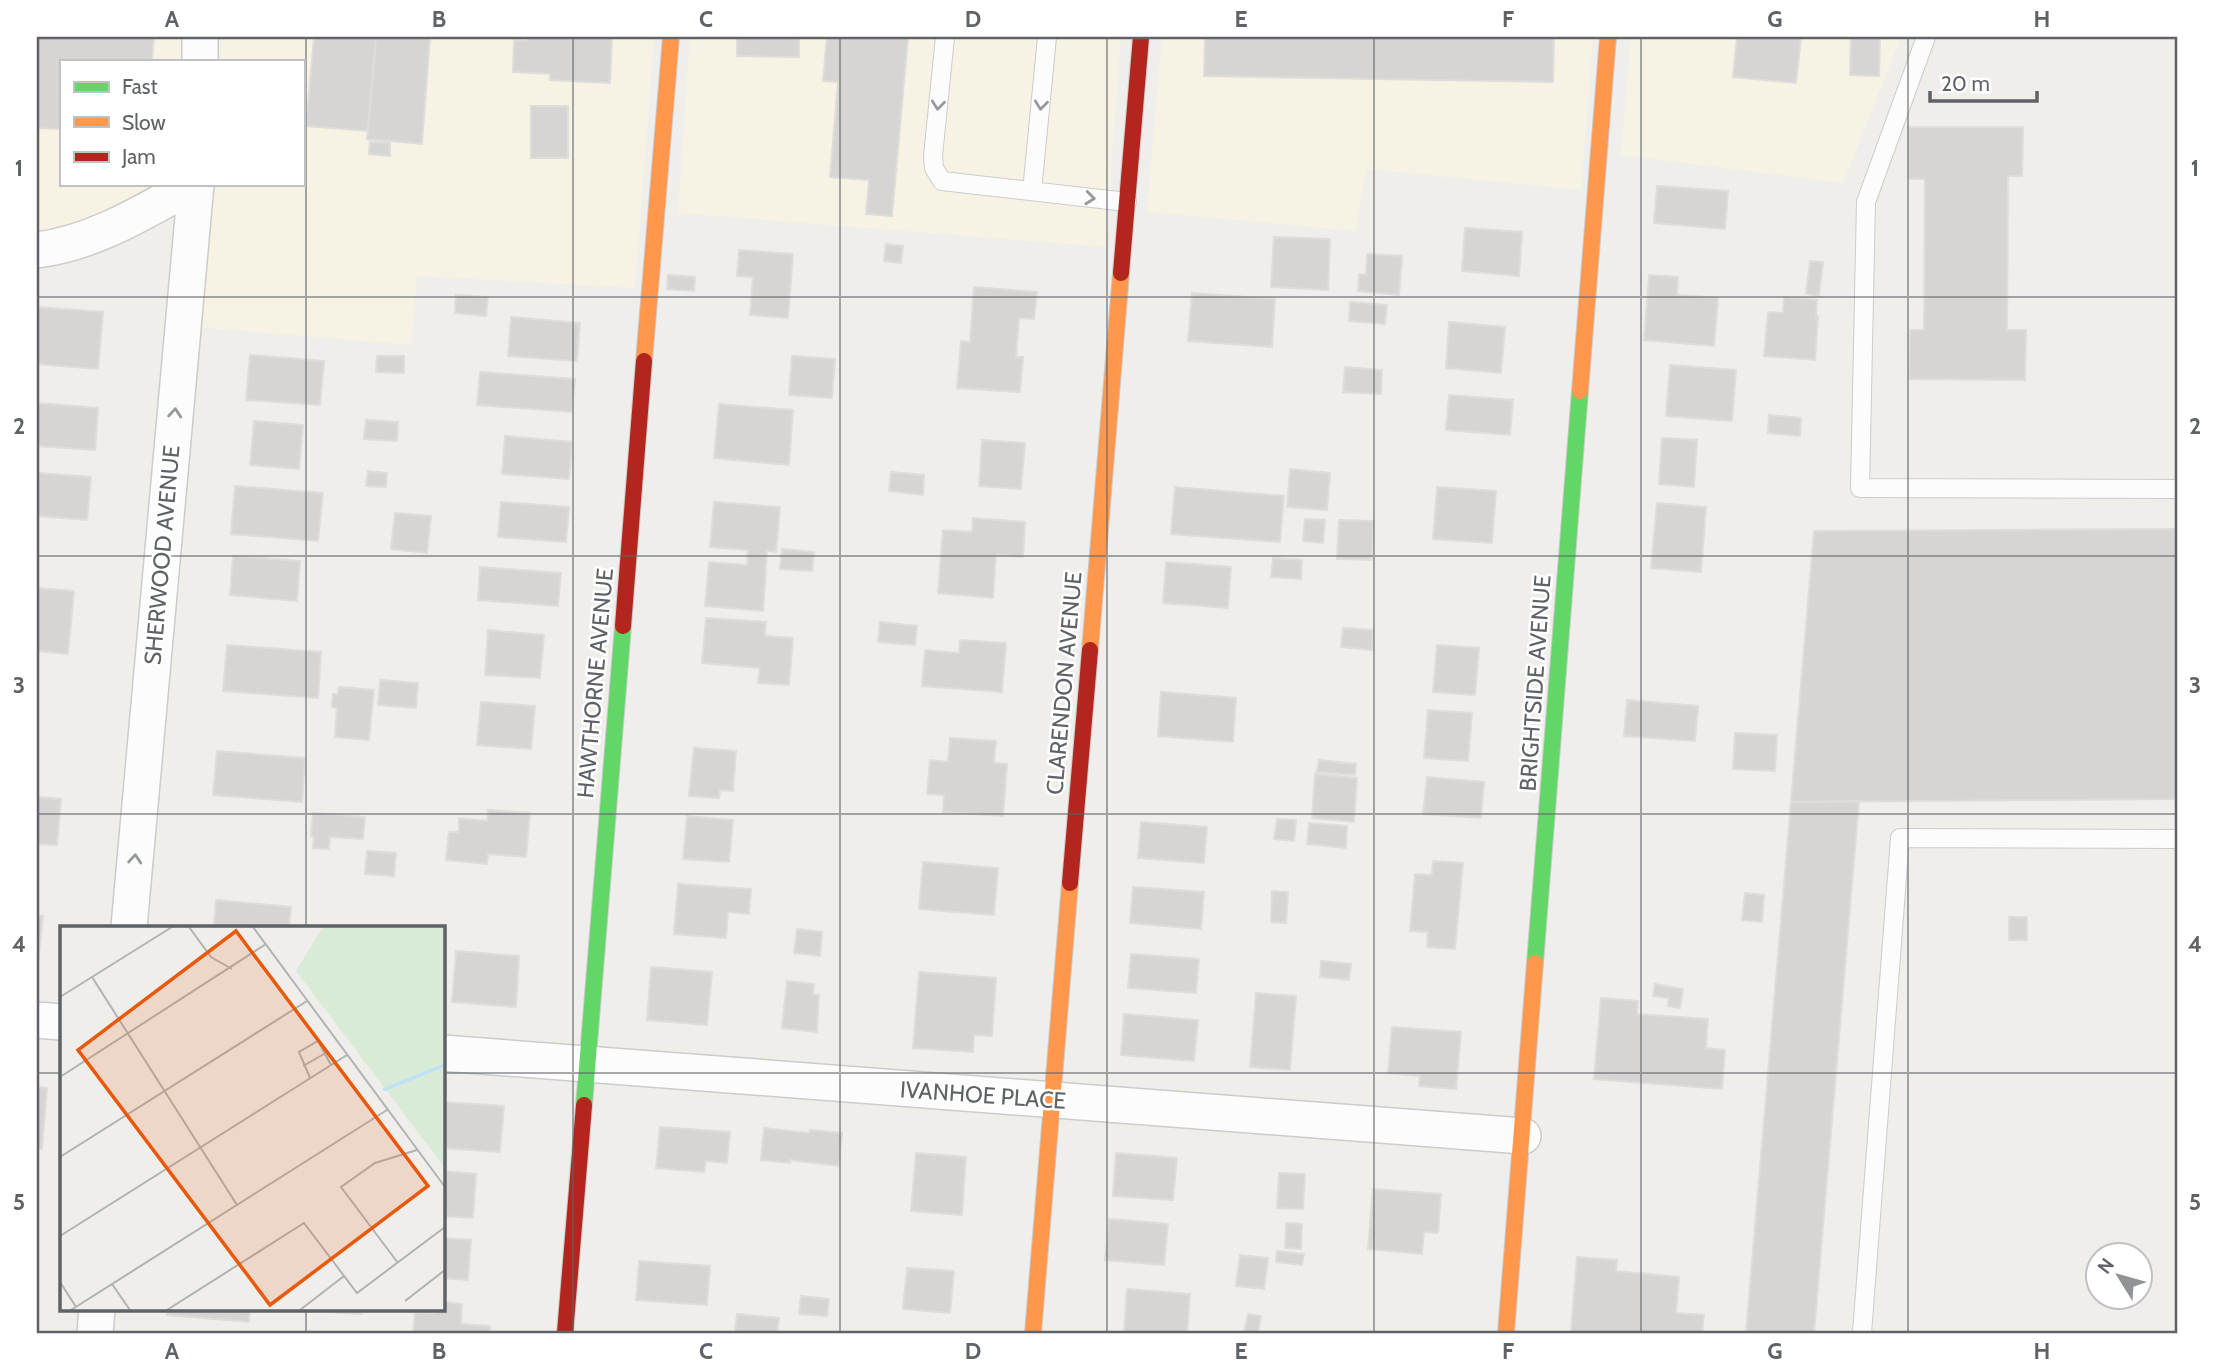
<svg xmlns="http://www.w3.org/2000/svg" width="2214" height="1370" viewBox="0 0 2214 1370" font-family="Cabin,sans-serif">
<rect width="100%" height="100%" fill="#efeeea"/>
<path fill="#f7f3e4" d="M37 37H183L181 61H61V184H161L86 222 37 233Z
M222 37H654L635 288 417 276 411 345 196 327 209 184H303V61H220Z
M690 37H1121L1105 247 678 213Z
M1162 37H1593L1581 190 1366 169 1356 231 1147 212Z
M1631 37H1901L1843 183 1621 155Z"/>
<path fill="#d6d5d3" stroke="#deddd9" stroke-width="2" d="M37 37H154L152 61H61V129L37 128Z
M314 37H376L368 131 306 126Z
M376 37H430L422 144 367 139Z
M527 37H612L610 83 550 80V74L513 72 514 40 527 41Z
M737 37H799V57L737 56Z
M827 37H908L892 216 866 214 869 180 830 177 838 82 823 81Z
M1205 37H1554L1553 82 1204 76Z
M1737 37H1801L1796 83 1733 77Z
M1851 37H1880L1879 76 1850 75Z
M531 106H568V158H531Z
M1908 127H2023L2022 176H2008L2007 330H2026L2025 380 1909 379 1910 330H1924L1925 179H1908Z
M370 142 390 143V156L369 154Z
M1657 186 1728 191 1725 229 1654 223Z
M1465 228 1522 232 1519 276 1462 271Z
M1274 237 1330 239 1328 290 1271 287Z
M886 244 903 246 901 263 884 261Z
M739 250 793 254 788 318 750 315 753 277 737 276Z
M1367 254 1402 256 1399 295 1358 291 1359 274 1366 275Z
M1810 261 1823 262 1819 296 1806 294Z
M668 275 695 277 694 291 667 289Z
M1649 275 1678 277 1677 295 1718 298 1714 346 1644 340Z
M974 287 1037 292 1034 319 1019 318 1016 357H1023L1020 392 957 388 961 341 970 342Z
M1192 293 1275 299 1272 347 1188 341Z
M456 295 488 297 486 316 455 313Z
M1784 297 1817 300 1816 316H1818L1815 360 1764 356 1768 312 1783 313Z
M1350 302 1387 305 1385 324 1349 321Z
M37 307 103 312 98 369 37 364Z
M511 317 580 323 577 361 508 356Z
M1449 322 1505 327 1501 373 1446 368Z
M250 355 324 361 320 405 246 400Z
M377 356H404V373L376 372Z
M792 356 835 359 832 398 789 395Z
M1670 365 1736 370 1732 421 1666 416Z
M1345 367 1382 370 1381 394 1343 392Z
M480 372 575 379 572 412 477 405Z
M1449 395 1513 400 1510 435 1446 430Z
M37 403 98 408 95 450 37 446Z
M719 404 793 410 789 465 714 458Z
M1769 415 1801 418 1800 436 1768 433Z
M366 420 398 422 397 441 364 439Z
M254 421 303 425 299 469 250 465Z
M505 436 572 442 569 479 502 474Z
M1662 438 1697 440 1694 487 1659 484Z
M982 440 1025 443 1021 489 979 486Z
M1290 469 1330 473 1327 510 1287 507Z
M368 471 387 473 386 487 366 486Z
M891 472 924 475 923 495 889 491Z
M37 473 91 477 87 520 37 516Z
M235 486 323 493 318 541 231 534Z
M1175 487 1284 496 1280 542 1171 534Z
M1437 487 1496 491 1492 543 1433 539Z
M501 502 569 507 566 542 498 537Z
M714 502 780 507 776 552 767 551 763 611 705 606 709 562 747 565 748 550 710 547Z
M1657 503 1706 507 1701 572 1651 568Z
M395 513 431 516 427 553 391 549Z
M973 518 1025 522 1023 557 996 555 993 598 938 593 943 530 972 532Z
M1305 519 1325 520 1323 543 1303 541Z
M1339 520 1374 521 1372 560 1337 559Z
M2177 529V799L1791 802 1814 531Z
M782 549 814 552 812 571 780 569Z
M233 556 300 561 297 601 230 595Z
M1273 558 1302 560 1301 579 1271 577Z
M1166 562 1231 567 1228 608 1163 603Z
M480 567 561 573 558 606 478 600Z
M37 588 74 591 68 654 37 651Z
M706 618 766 622 765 636 793 638 789 685 758 683 760 668 702 663Z
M880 622 917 626 915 645 878 642Z
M1343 628 1373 630 1372 650 1341 647Z
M488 630 544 635 540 678 485 675Z
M960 640 1006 643 1002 692 922 686 925 650 959 653Z
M227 645 321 652 318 698 223 691Z
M1437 645 1479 648 1475 695 1433 692Z
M380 680 418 683 416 708 378 705Z
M339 687 374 690 369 740 335 737 337 708 332 707 333 694H338Z
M1161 692 1236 698 1233 742 1158 736Z
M1627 700 1698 706 1695 741 1624 736Z
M481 702 535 706 531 749 477 745Z
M1428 710 1472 713 1468 761 1424 758Z
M1735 733 1777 735 1775 771 1733 769Z
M950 738 996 741 994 763 1007 764 1003 816 943 812 944 795 927 794 930 760 948 762Z
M694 748 736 751 733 791 720 790 719 798 689 796Z
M217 751 305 758 302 802 213 795Z
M1319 760 1356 764 1355 775 1317 772Z
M1315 774 1357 778 1354 822 1312 818Z
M1427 777 1484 782 1481 818 1423 814Z
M37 797 61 799 57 845 37 844Z
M1859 801 1814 1333H1746L1791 802Z
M488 810 530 813 526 857 488 854 487 864 446 860 449 832H459V818L487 821Z
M313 813 365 817 363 839 330 837 329 849 313 848 314 836H311Z
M687 816 733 820 729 862 683 859Z
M1277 819 1296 820 1294 841 1274 839Z
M1141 822 1207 827 1204 863 1138 858Z
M1309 823 1347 826 1346 848 1307 844Z
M367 851 396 853 394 876 365 874Z
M1433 861 1463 863 1455 949 1427 947 1428 932 1410 931 1415 874 1432 875Z
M923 862 998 868 994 915 919 909Z
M678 884 751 889 749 914 728 912 726 938 674 934Z
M1133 887 1204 892 1201 929 1130 923Z
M1272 891 1288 892 1286 923 1271 922Z
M1745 893 1764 895 1762 922 1742 920Z
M216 900 291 907 289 927H214Z
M37 916H43L38 965H37Z
M2009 917H2027V940H2009Z
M797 929 822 932 820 956 794 953Z
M456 951 519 956 516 1007 452 1002Z
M1131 954 1199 959 1196 993 1128 988Z
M1321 961 1351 964 1349 980 1320 977Z
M651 967 712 972 707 1025 647 1020Z
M919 972 996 978 992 1036 974 1035 973 1052 913 1048Z
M787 981 814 984 813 995H819L817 1032 782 1028Z
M1655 984 1683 989 1680 1008 1668 1006 1669 998 1653 996Z
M1256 993 1296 996 1290 1070 1250 1067Z
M1601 998 1638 1001 1637 1014 1708 1019 1706 1048 1725 1050 1722 1089 1594 1079Z
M1124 1014 1198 1020 1194 1061 1121 1055Z
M1392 1027 1461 1032 1456 1089 1419 1086 1420 1076 1388 1073Z
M37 1087 47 1088 42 1149H37Z
M443 1102 504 1106 500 1152 443 1148Z
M660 1127 730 1132 727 1163 706 1161 704 1172 656 1168Z
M764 1128 809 1133 810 1130 842 1133 839 1166 790 1160V1163L761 1160Z
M916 1153 966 1157 962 1215 911 1211Z
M1116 1153 1177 1158 1173 1200 1113 1196Z
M443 1171 476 1174 473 1218 443 1216Z
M1279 1173 1305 1174 1303 1209 1277 1208Z
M1373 1189 1441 1194 1438 1233 1424 1232 1422 1254 1368 1249Z
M1109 1219 1168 1224 1164 1265 1105 1260Z
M1286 1223 1302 1224 1301 1249 1285 1248Z
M443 1238 471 1240 468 1280 443 1278Z
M1277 1251 1304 1254 1302 1265 1276 1262Z
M1240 1255 1268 1258 1264 1289 1236 1286Z
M1577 1257 1617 1260 1616 1271 1679 1277 1676 1313 1704 1315 1702 1333H1571Z
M639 1261 710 1266 707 1305 636 1300Z
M907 1268 954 1271 950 1313 903 1309Z
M1127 1289 1190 1294 1187 1333 1124 1332Z
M801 1296 829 1299 827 1316 799 1314Z
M443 1302 462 1304 461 1324 490 1326V1333H413L415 1312 434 1313V1309H443Z
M168 1309H250L249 1322 167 1315Z
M330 1309H362L361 1314 330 1312Z
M737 1314 779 1318 777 1333H735Z
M1248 1314 1261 1316 1258 1333H1244Z"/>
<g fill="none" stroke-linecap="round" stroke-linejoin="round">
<defs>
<path id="lane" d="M945 37 933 156 934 168 942 181 1127 202
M1926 37 1866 202 1860 488 2177 489
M1032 191 1047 37
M1862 1333 1900 838 2177 839"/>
<path id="street" d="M200 37V61
M37 250C94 243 145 211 194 184
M129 927 196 184
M37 1020 61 1022
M443 1053 1523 1136
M95 1333 97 1309"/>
<path id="fast" d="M1535 963 1580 391
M584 1105 623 626"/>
<path id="slow" d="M644 361 671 37
M1580 391 1608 37
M1090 650 1121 273
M1033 1333 1070 883
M1506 1333 1535 963"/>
<path id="jam" d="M1121 273 1141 37
M623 626 644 361
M1070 883 1090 650
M565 1333 584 1105"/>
</defs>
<use href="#lane" stroke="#cbcccc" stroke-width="20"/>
<use href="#street" stroke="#cbcccc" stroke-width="38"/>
<use href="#fast" stroke="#cacacb" stroke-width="18"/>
<use href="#slow" stroke="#cacacb" stroke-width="18"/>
<use href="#jam" stroke="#cacacb" stroke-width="18"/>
<use href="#lane" stroke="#fdfcfc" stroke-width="18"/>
<use href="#street" stroke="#fdfcfc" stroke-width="35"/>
<use href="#fast" stroke="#63d668" stroke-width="16"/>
<use href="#slow" stroke="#ff974d" stroke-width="16"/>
<use href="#jam" stroke="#b3261e" stroke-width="16"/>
</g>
<defs><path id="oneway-chevron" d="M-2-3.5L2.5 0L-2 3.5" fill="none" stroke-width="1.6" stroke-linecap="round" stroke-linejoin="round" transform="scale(1.75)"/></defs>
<g stroke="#96999c">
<use href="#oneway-chevron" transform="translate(938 105) rotate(96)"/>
<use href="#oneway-chevron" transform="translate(1041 105) rotate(96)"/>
<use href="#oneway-chevron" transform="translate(1090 198) rotate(6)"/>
<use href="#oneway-chevron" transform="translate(175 413) rotate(-85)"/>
<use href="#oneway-chevron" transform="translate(135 859) rotate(-85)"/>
</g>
<path fill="none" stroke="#5f6368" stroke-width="2" stroke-opacity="0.55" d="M306 37V927M573 37V1333M840 37V1333M1107 37V1333M1374 37V1333M1641 37V1333M1908 37V1333M37 297H2177M37 556H2177M37 814H2177M37 1073H61M443 1073H2177M306 1309V1333"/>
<g text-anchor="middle" stroke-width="5" stroke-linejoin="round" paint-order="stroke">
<g font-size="23" fill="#5f6368" stroke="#fff">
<text transform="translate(162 555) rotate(-85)" y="8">SHERWOOD AVENUE</text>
<text transform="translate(595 683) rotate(-85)" y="8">HAWTHORNE AVENUE</text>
<text transform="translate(1064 683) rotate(-85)" y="8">CLARENDON AVENUE</text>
<text transform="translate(1535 683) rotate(-86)" y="8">BRIGHTSIDE AVENUE</text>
<text transform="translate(983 1095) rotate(4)" y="8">IVANHOE PLACE</text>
</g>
</g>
<g transform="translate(60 926)">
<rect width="385" height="385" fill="#efeeea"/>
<path d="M263 1H385V242L236 45Z" fill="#d8ebd6"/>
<path fill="none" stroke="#bfe0f9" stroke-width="3.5" d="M323 164 385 139"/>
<path fill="none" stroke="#b1b2b2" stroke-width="2" d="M129 1 151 31 172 43M193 1 385 261M32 51 177 279M0 71 112 1M243 140 264 128M0 151 206 18M250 152 239 126 258 115 271 139M0 231 247 75M0 310 287 129M338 337 281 261 315 237 357 224M0 356 16 381M52 358 70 384M345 375 385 344M11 384 327 184M107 384 244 297 297 367 385 301M240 384 284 350"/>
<path fill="#e8590c" fill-opacity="0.15" stroke="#e8590c" stroke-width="3.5" d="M176 5 368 260 210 379 18 124Z"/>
<rect width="385" height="385" fill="none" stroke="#5f6368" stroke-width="3.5"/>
</g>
<rect width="2214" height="1370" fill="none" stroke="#ffffff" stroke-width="77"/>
<rect x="60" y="60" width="245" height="126" fill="#ffffff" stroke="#bfc1c3" stroke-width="2"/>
<rect x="74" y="82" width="35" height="10" fill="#63d668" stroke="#bfc1c3" stroke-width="2"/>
<text x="122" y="94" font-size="21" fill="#5f6368">Fast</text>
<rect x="74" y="117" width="35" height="10" fill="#ff974d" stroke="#bfc1c3" stroke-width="2"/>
<text x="122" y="130" font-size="21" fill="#5f6368">Slow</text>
<rect x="74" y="152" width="35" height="10" fill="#b3261e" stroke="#bfc1c3" stroke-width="2"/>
<text x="122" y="164" font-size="21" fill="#5f6368">Jam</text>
<g transform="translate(2119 1276) rotate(307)"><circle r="33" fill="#ffffff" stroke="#bfc1c3" stroke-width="2"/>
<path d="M0-5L12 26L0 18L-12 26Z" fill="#919496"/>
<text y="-10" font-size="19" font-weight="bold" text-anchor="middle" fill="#5f6368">N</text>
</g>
<path d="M1930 91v10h107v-10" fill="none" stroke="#5f6368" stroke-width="3.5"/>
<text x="1941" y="91" font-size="21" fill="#5f6368" stroke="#ffffff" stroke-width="5" paint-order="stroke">20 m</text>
<rect x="38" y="38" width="2138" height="1294" fill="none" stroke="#5f6368" stroke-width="2.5"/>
<g font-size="23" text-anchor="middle" font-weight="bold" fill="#5f6368">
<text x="172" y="27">A</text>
<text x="439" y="27">B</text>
<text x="706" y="27">C</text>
<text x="973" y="27">D</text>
<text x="1241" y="27">E</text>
<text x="1508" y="27">F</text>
<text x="1775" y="27">G</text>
<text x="2042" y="27">H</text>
<text x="19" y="176">1</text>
<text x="2195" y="176">1</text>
<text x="19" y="434">2</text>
<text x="2195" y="434">2</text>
<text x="19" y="693">3</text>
<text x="2195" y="693">3</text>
<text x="19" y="952">4</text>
<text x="2195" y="952">4</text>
<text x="19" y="1210">5</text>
<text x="2195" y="1210">5</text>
<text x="172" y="1359">A</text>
<text x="439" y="1359">B</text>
<text x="706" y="1359">C</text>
<text x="973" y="1359">D</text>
<text x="1241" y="1359">E</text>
<text x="1508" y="1359">F</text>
<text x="1775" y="1359">G</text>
<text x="2042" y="1359">H</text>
</g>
</svg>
